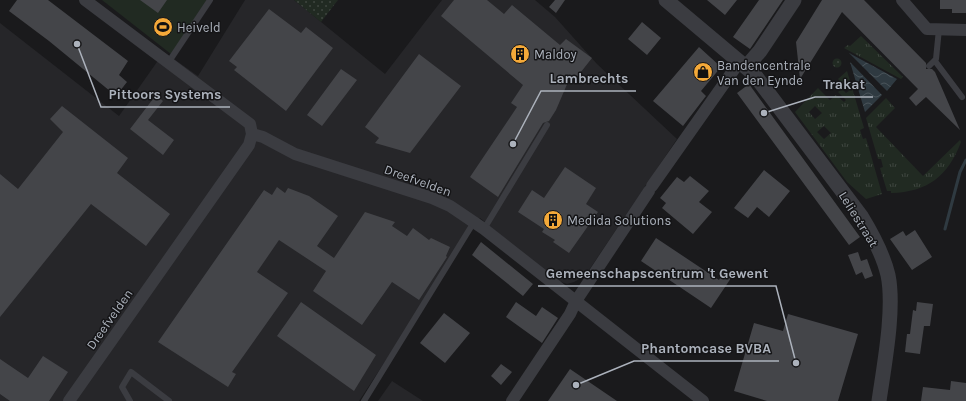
<svg xmlns="http://www.w3.org/2000/svg" width="966" height="401" viewBox="0 0 966 401" font-family="Karla,sans-serif">
<defs>
<pattern id="grass-dots" width="8" height="8" patternUnits="userSpaceOnUse"><rect width="8" height="8" fill="#212a22"/><path d="M2 2h.1M6 6h.1" fill="none" stroke="#3f4640" stroke-width="1.8" stroke-linecap="round"/></pattern>
<pattern id="park-tufts" width="24" height="20" patternUnits="userSpaceOnUse"><rect width="24" height="20" fill="#212a22"/><path d="M3 7l-1-3M5 7V3M7 7l1-3M15 17l-1-3M17 17v-4M19 17l1-3" fill="none" stroke="#3f4640"/></pattern>
<pattern id="water-waves" width="16" height="10" patternUnits="userSpaceOnUse"><rect width="16" height="10" fill="#2f3a41"/><path d="M0 5q4-4 8 0t8 0" fill="none" stroke="#4a545a"/></pattern>
</defs>
<rect width="100%" height="100%" fill="#1a1a1c"/>
<path fill="#262629" d="M245 0H294L385 74 442 0H535L555 17 597 64 677 139 585 276 574 282 567 284 553 279 480 218 359 401H0V23L119 116 164 52 198 76Z
M392 381 423 401H378Z"/>
<path fill="url(#grass-dots)" d="M294 0H338L321 22Z
M832.5 63a4.5 4.5 0 1 1 9 0a4.5 4.5 0 1 1-9 0Z"/>
<path fill="url(#park-tufts)" fill-rule="evenodd" d="M861 36 903 77 901 79 844 48 848 45 850 46Z
M847 71 864 128 860 130 863 139 866 138 882 194 866 199 847 182 795 112 818 88 830 100 836 95 844 102 846 100 838 92 842 89 846 93 849 91 838 79ZM815 106 822 113 815 119 809 112ZM824 126 831 133 824 139 817 132Z
M886 98 895 108 876 127 923 176 960 140 961 142C948 176 928 192 891 193V191H887L880 168 883 167 881 159H878L866 118Z"/>
<path fill="#212a22" d="M102 0H207L171 54Z"/>
<path fill="url(#water-waves)" d="M849 53 897 79 887 91Z
M850 62 882 95 865 112Z"/>
<g fill="none" stroke-linecap="round" stroke-linejoin="round">
<path stroke="#2f3a41" stroke-width="3" d="M945 229 960 172 966 160"/>
</g>
<path fill="#444549" d="M17 0H48L128 61 119 75 127 82 116 96 49 41 9 11Z
M140 0H167L158 13Z
M454 0H487L504 14 512 5 560 45 566 39 592 58 577 77 575 75 568 82 556 110 549 121 543 123 498 197 470 177 517 107 511 103 523 85 441 16Z
M555 0H565L556 13 549 7Z
M707 0H737L725 15Z
M759 0H783L750 49 733 37Z
M822 0H864L926 63V69H932L935 72 960 130 926 97 916 106 909 98 918 89 842 12 800 79 796 42Z
M940 0H966V13H952V9H940Z
M269 9 301 33 306 27 333 48 286 111 234 70 237 67 229 61Z
M642 22 661 38 647 55 628 39Z
M699 47 721 67 701 91 706 96 683 126 653 101Z
M419 54 461 86 410 153 375 143 379 138 365 127Z
M341 69 357 80 322 126 307 115Z
M749 84 860 237 849 245 737 93Z
M156 95 163 101 148 120 174 140 163 155 130 129Z
M62 106 128 158 117 173 170 214 146 246 91 204 0 317V174L18 189 63 132 50 119Z
M565 167 596 188 586 204 598 212 569 253 553 242 555 240 542 232 544 229 518 212 532 190 544 198Z
M764 170 790 191 769 217 757 207 748 218 734 208Z
M690 176 709 191 699 202 712 212 693 234 662 208 666 203 660 198 677 177 684 182Z
M277 187 285 193 288 188 309 196 338 216 317 246 334 258 365 212 395 222 392 226 407 236 413 228 429 240 431 238 450 247 446 256 447 257 419 300 392 282 362 325 313 291 326 271 279 240 257 272 288 293 232 372 236 374 228 387 158 342 264 190 272 195Z
M915 230 932 257 912 270 890 239 903 231 906 236Z
M656 238 719 280 723 273 731 278 711 308 641 261Z
M481 242 533 284 523 296 472 255Z
M858 252 861 261 867 259 873 276 865 279 862 272 856 275 848 255Z
M301 302 376 355 354 391 277 336Z
M516 302 536 316 542 307 558 318 542 343 506 317Z
M917 302 933 304 930 326H924L920 354 905 352 907 334H910L913 310 916 311Z
M444 313 470 333 445 363 420 343Z
M788 314 858 334 838 401H767L734 391 754 323 783 331Z
M43 356 68 372 49 401H10L0 394V359L28 378Z
M501 364 512 372 501 385 491 376Z
M570 369 617 401H548Z
M951 381 966 383V401H921L923 387 950 390Z"/>
<g fill="none" stroke-linecap="round" stroke-linejoin="round">
<path stroke="#3b3c41" stroke-width="6" d="M935 61 962 97
M168 63 210 0
M929 66 936 59 939 29
M484 229 547 125
M130 401 122 387 131 372 169 401
M364 401 474 222"/>
<path stroke="#3b3c41" stroke-width="12" d="M902 0 927 29 966 30
M252 134 263 137 295 154 432 198 450 206 484 229 703 401
M652 186 740 61
M69 401 249 145 252 134 250 124 85 0
M512 401 570 314 576 301 649 191"/>
<path stroke="#3b3c41" stroke-width="15" d="M666 0 754 74 861 216C872 234 883 254 888 275 895 309 884 366 879 401
M747 66 760 51 794 0"/>
</g>
<defs>
<symbol id="stadium-disc" viewBox="-11 -11 22 22"><circle r="9.5" fill="#f4a939" stroke="#151517"/><path d="M0-5a6.5 5 0 1 0 0 10a6.5 5 0 1 0 0-10ZM-3.5-1.8h7v3.6h-7Z" fill="#111"/></symbol>
<symbol id="building-disc" viewBox="-11 -11 22 22"><circle r="9.5" fill="#f4a939" stroke="#151517"/><path d="M-4-6H4V6H1V3H-1V6H-4ZM-2.5-4.3h1.7v1.8h-1.7ZM.8-4.3h1.7v1.8H.8ZM-2.5-1h1.7V.8h-1.7ZM.8-1h1.7V.8H.8Z" fill="#111"/></symbol>
<symbol id="shop-disc" viewBox="-11 -11 22 22"><circle r="9.5" fill="#f4a939" stroke="#151517"/><path d="M-5-2.5h2.3a2.7 3.5 0 0 1 5.4 0H5L5.5 6h-11ZM-1.5-2.5h3a1.5 2.3 0 0 0-3 0Z" fill="#111"/></symbol>
</defs>
<g fill-rule="evenodd">
<use href="#stadium-disc" x="152" y="16" width="22" height="22"/>
<use href="#building-disc" x="509" y="43" width="22" height="22"/>
<use href="#shop-disc" x="692" y="61" width="22" height="22"/>
<use href="#building-disc" x="542" y="209" width="22" height="22"/>
</g>
<g text-anchor="middle" stroke-width="3" stroke-linejoin="round" paint-order="stroke">
<g font-size="13" fill="#acb2bc" stroke="#151517" text-anchor="start">
<text x="177" y="32">Heiveld</text>
<text x="534" y="59">Maldoy</text>
<text x="717" y="70">Bandencentrale<tspan x="717" dy="15">Van den Eynde</tspan></text>
<text x="567" y="225">Medida Solutions</text>
</g>
<g font-size="13" fill="#acb2bc" stroke="#151517">
<text transform="translate(418 180) rotate(20)" y="5">Dreefvelden</text>
<text transform="translate(859 219) rotate(58)" y="5">Leliestraat</text>
<text transform="translate(109 319) rotate(-55)" y="5">Dreefvelden</text>
</g>
</g>
<path fill="none" stroke="#acb2bc" stroke-width="1.5" d="M513 144L541 91H636M764 113L815 97H873M77 44L101 107H230M796 363L776 286H538M576 385L634 361H779"/>
<g fill="#acb2bc" stroke="#151517" stroke-width="1.5">
<circle cx="513" cy="144" r="4"/>
<circle cx="764" cy="113" r="4"/>
<circle cx="77" cy="44" r="4"/>
<circle cx="796" cy="363" r="4"/>
<circle cx="576" cy="385" r="4"/>
</g>
<g font-size="14" text-anchor="middle" font-weight="bold" fill="#acb2bc" stroke="#151517" stroke-width="3" stroke-linejoin="round" paint-order="stroke">
<text x="589" y="83">Lambrechts</text>
<text x="844" y="89">Trakat</text>
<text x="165" y="99">Pittoors Systems</text>
<text x="657" y="278">Gemeenschapscentrum 't Gewent</text>
<text x="706" y="353">Phantomcase BVBA</text>
</g>
</svg>
